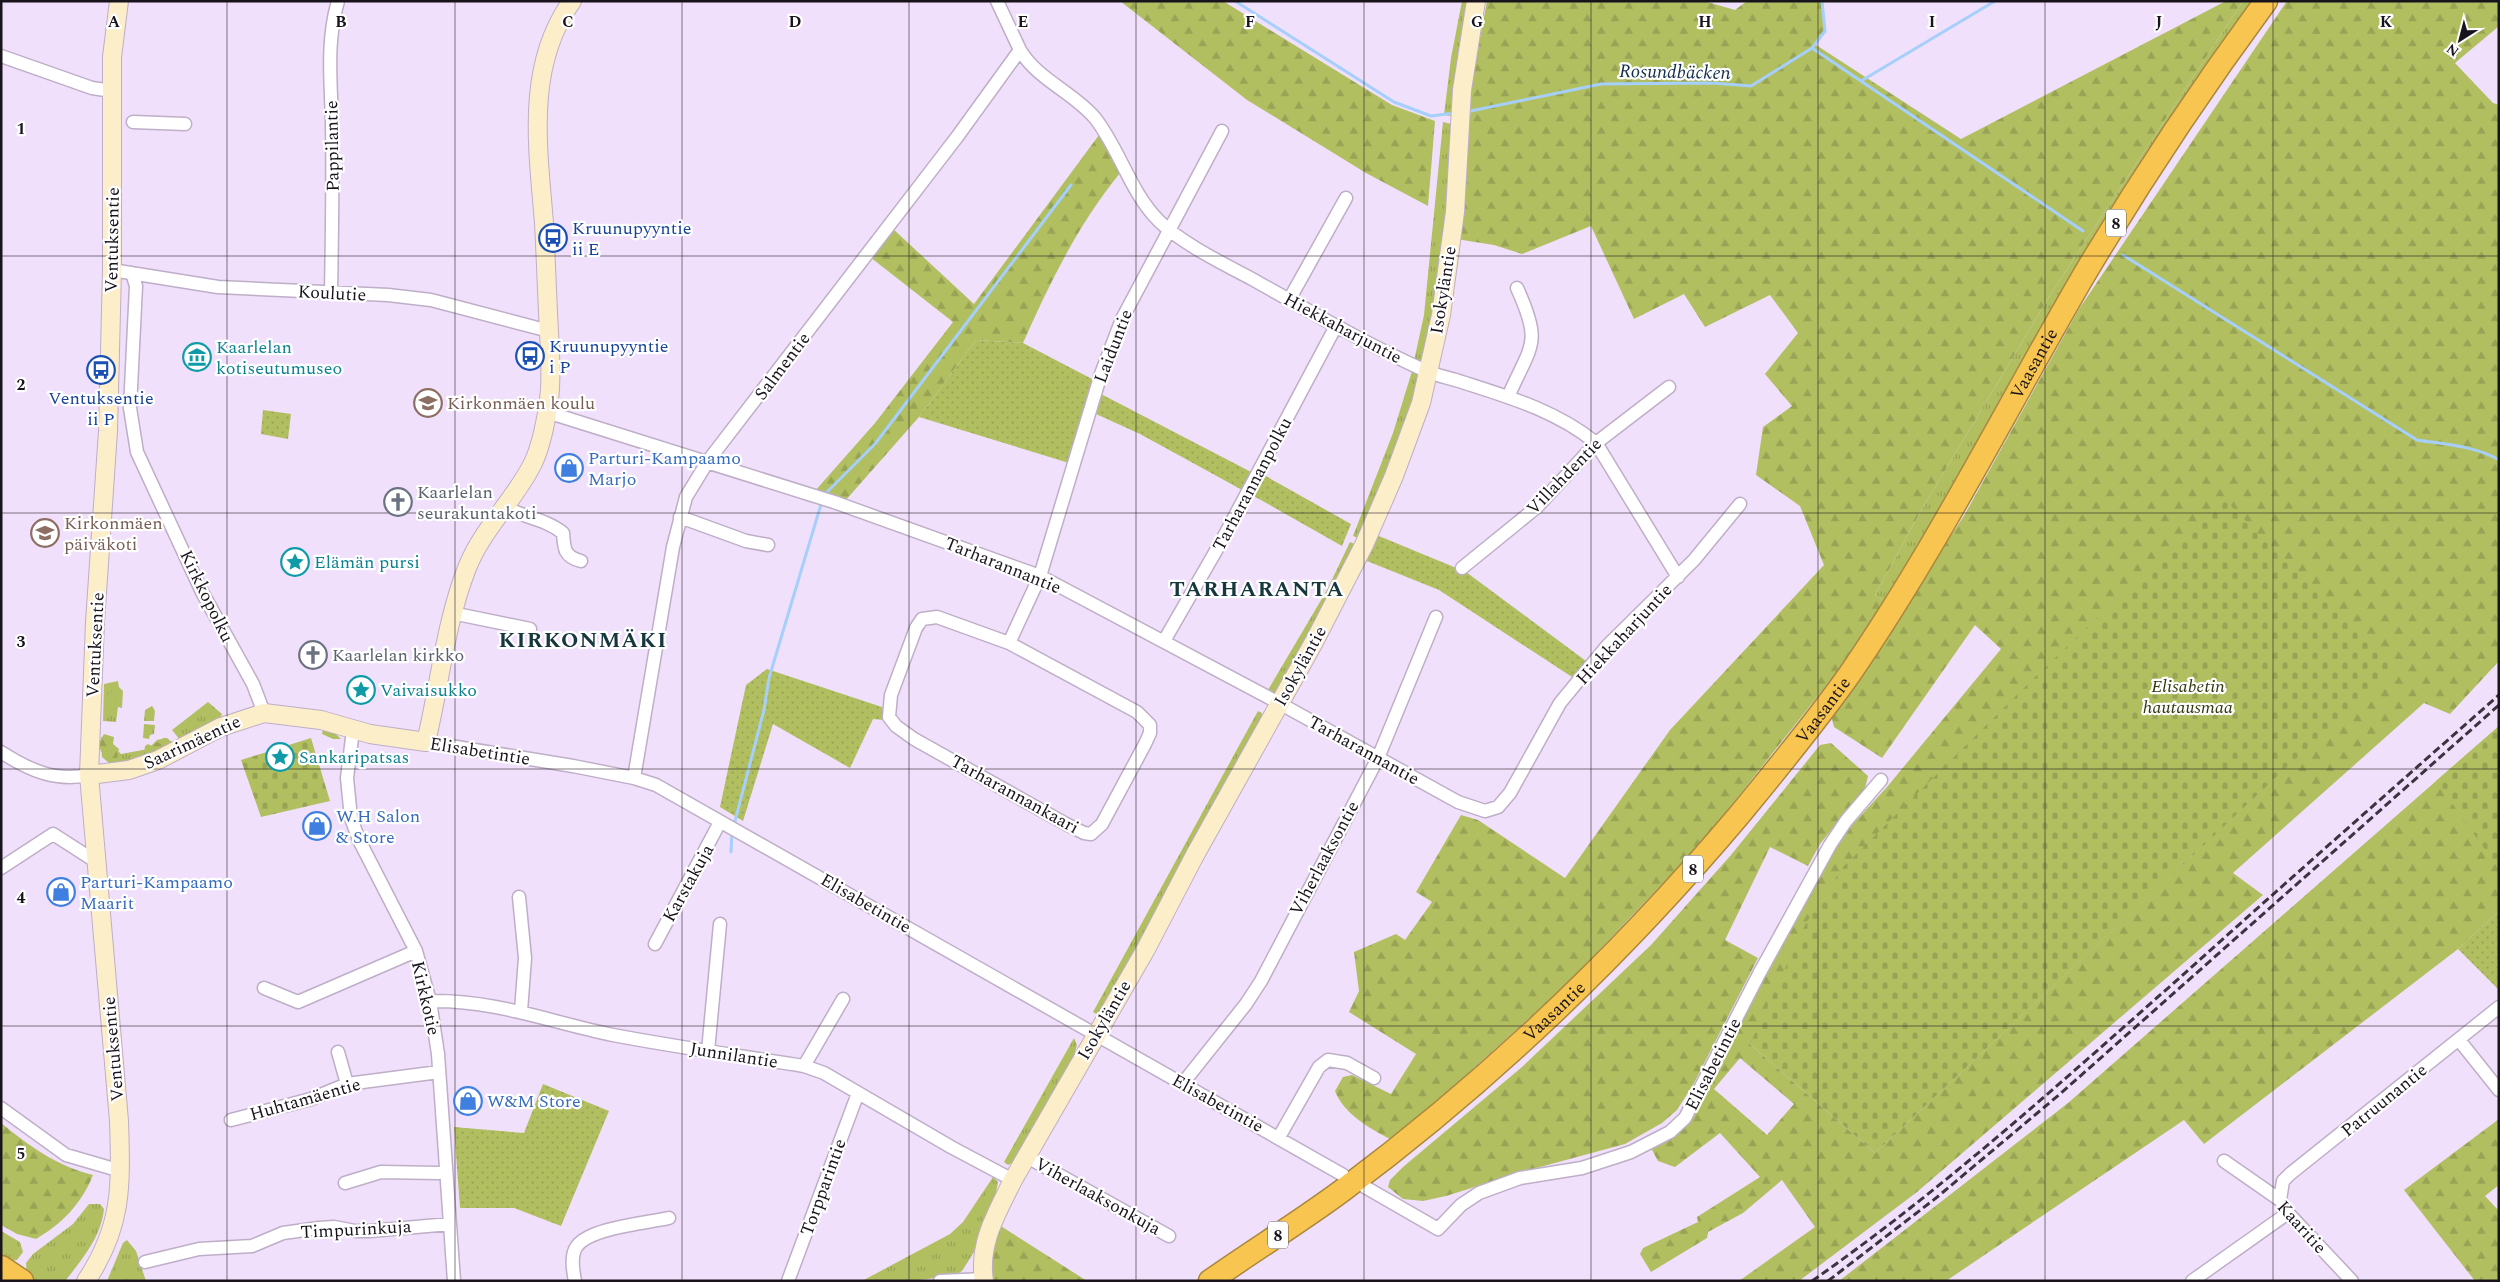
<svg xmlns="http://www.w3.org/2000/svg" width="2500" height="1282" viewBox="0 0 2500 1282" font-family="Spectral,serif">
<defs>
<pattern id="grass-tufts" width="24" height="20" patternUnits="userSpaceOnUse" patternTransform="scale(1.25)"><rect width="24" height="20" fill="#b1bf61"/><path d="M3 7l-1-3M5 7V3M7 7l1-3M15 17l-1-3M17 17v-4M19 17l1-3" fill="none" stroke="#98a354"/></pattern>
<pattern id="forest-firs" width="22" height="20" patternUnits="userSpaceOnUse" patternTransform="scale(1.25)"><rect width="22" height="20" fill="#b1bf61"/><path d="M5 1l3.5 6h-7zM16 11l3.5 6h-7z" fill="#98a354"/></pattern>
<pattern id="cemetery-stones" width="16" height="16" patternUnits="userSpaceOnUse" patternTransform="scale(1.25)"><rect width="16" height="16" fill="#b1bf61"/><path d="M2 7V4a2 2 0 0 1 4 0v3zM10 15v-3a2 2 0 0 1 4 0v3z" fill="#98a354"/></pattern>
<pattern id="park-dots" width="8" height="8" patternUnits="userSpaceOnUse" patternTransform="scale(1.25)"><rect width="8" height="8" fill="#b1bf61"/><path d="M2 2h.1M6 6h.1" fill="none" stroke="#98a354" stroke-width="1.8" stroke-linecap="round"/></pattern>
</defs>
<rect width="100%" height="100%" fill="#f1e0fb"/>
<path fill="url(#grass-tufts)" d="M1462 1H1471L1457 117 1444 115 1451 58Z
M2243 1H2253L1884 601 1875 595 1922 509 2052 292Z
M1443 122 1456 125 1453 174 1426 366 1414 361 1424 315Z
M1413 368 1424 373 1363 540 1353 536 1393 433Z
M1350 542 1359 546 1279 697 1268 690 1327 590Z
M118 681 119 687 123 691 122 708 118 707 116 722 103 721 104 684Z
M208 702 222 714 220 719 180 740 172 730Z
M152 706 155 711 154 721H144L145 710Z
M1258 711 1262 713 1261 723 1098 1015 1093 1012Z
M144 724 155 725 154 734 150 735 149 739 143 738Z
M323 729 334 732 341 739H333L322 734Z
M101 737 112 738 113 746 121 754 148 749 157 740 166 738 170 748 125 763H109L102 757Z
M1074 1038 1077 1045 1074 1056 1014 1162 1008 1165 1004 1162Z
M993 1177 998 1182 995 1198 981 1226 974 1252 962 1271 954 1276 909 1281H862L950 1234 963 1222Z
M89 1204H100L104 1209C101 1237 83 1258 66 1280L33 1281 27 1276 26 1263 33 1254 73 1224Z
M1 1231 20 1242 23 1252 17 1260 9 1261 1 1257Z
M127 1240 136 1251 146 1281H107L123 1243Z"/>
<path fill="url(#forest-firs)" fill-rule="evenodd" d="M1120 1H1223L1392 105 1435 121 1428 206 1366 173 1247 100Z
M1487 1H1704L1735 10 1747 1H1821L1825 31 1816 45 1961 139 2226 1H2243L2052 292 1922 509 1875 595 1884 601 1844 663 1703 841 1568 983 1431 1107 1390 1139C1369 1128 1344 1114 1335 1091L1343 1077 1352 1075 1391 1094 1416 1054 1349 1012 1359 991 1354 952 1396 934 1405 940 1432 902 1416 892 1461 815 1478 820 1565 878 1670 730 1824 565 1800 506 1756 475 1763 427 1792 406 1765 374 1798 333 1770 295 1705 327 1684 294 1634 319 1591 226 1522 254 1494 245 1456 239 1467 108Z
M2287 1H2499V26L2455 63 2493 103 2499 105V661L2450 714 2424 703 2233 873 2263 895 1917 1192 1799 1281H1739L1815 1227 1782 1180 1743 1213 1708 1232 1707 1238 1651 1272 1640 1254 1643 1248 1698 1222 1697 1217 1760 1177 1720 1133 1675 1167 1658 1161 1651 1148 1690 1120 1720 1069 1759 985 1835 848 1853 824 1887 787 2001 649 1975 625 1882 758 1834 727 1831 715 1860 676 1965 514 2079 309ZM2392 668 1875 1153 1750 1044ZM1740 1058 1794 1104 1767 1135 1714 1089Z
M1099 135 1120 173C1078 225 1050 282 1023 343L976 340 919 417 845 501 815 491 875 423 953 322 870 257 892 228 974 304Z
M106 698a6 6 0 1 1 12 0a6 6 0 1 1-12 0Z
M2499 726V911L2458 949 2204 1144 2184 1120 1946 1281H1839L2068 1103Z
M104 734 114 737 113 744 119 749 117 758H104L98 744Z
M163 738H167L173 743 156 752 154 751 147 756 144 754 145 746 148 744 152 746 157 742 160 744Z
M1831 743 1868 776 1865 788 1820 844 1808 866 1770 847 1725 940 1758 958 1693 1085 1677 1110 1662 1123 1625 1144 1529 1170 1446 1196 1423 1201 1403 1199 1388 1187 1390 1180 1403 1167 1522 1067 1651 945 1731 855 1820 745Z
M2499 1119V1185L2485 1196 2499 1211V1281H2475L2404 1190Z
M1 1123C28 1145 58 1167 93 1175 82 1203 62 1224 36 1239L17 1234 1 1225Z
M996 1223 1087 1281H993L989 1257Z"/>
<path fill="url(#cemetery-stones)" d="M2223 498 2393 668 1875 1153 1750 1044 1806 923 1843 867 2033 679Z
M2499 726V869L2436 781Z
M311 738 330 801 261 817 241 760Z"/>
<path fill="url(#park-dots)" d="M976 340 1023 343 1094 380 1069 463 919 417Z
M1101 394 1253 473 1244 491 1140 434 1096 414Z
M263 410 291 414 288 439 261 434Z
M1262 474 1351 524 1342 546 1252 495Z
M1374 534 1466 572 1586 661 1572 677 1439 590 1362 559Z
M767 669 882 707 884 720 873 719 850 768 773 724 743 821 720 807 746 685Z
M2499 911V990L2458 949Z
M543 1084 609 1111 561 1226 514 1208H460L454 1127 524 1133Z"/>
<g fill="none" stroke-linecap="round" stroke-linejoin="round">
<path stroke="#a6cffb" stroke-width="3" d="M1235 1 1394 102 1431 116 1454 113
M1812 48 1825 31 1822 1
M1861 81 1995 1
M1466 112 1601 84 1712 83 1751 86 1812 48 2083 231
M2123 255 2417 440C2443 444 2476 446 2499 460
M824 495 875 444 1071 185
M734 825 764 710 769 678 822 501
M731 852 732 831"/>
<defs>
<path id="street" d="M1020 50C1038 80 1073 92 1095 118 1120 150 1130 192 1159 221 1181 243 1224 264 1252 279 1309 311 1366 344 1426 371 1438 376 1450 378 1462 382 1509 397 1557 411 1596 443L1678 577
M1 56 92 88 112 91
M133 122 185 124
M112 270 218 287 388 295 431 300 549 331
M132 273 136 286 130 408 137 452 202 592 253 684 264 713
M331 293C332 236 333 180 332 123 331 82 326 42 338 1
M1289 300 1346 198
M1508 397C1531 344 1543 345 1517 288
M547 412 834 502 1040 576 1279 703 1458 802 1485 811 1498 807 1510 793 1560 703 1607 646 1694 560 1740 504
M503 506C522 517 546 519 563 533 564 548 564 557 581 561
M680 517 746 541 768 545
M1462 568 1537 507 1596 443 1669 387
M452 613 530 629
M1164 641 1221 542 1336 326
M1009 643 937 617 922 619 916 628 891 695 889 717 896 726 914 739 1066 824 1084 833 1091 834 1102 824 1145 744 1150 733V725L1137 712 1009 643 1040 576 1101 374 1122 319 1222 131
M353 730 347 778 351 818 359 840 416 951 430 1001 438 1054 454 1281
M426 742 573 766 634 778 656 785 1343 1175
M1 752C29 770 55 782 89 775
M634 778 673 547 686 497 708 461 957 137 1020 50 997 1
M1 868 53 834 95 861
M519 897 525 958 521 1011
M655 944 720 822
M264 988 298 1002 416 951
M430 1001C497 1000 549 1022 613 1035 676 1047 741 1056 804 1066L824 1073 951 1147 1013 1180
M2459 1040 2499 1090
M708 1051 720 924
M338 1052 347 1084
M804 1066 843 999
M1183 1083 1246 1004 1261 981 1378 758 1436 617
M1 1108 66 1155 121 1171
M231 1120 311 1099 347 1084 439 1072
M1279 1137 1319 1067 1328 1060 1347 1063 1374 1078
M1027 1157 1169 1236
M2224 1161 2280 1200 2288 1213 2352 1281
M345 1183 381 1172 439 1173 446 1171
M1365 1187 1438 1229 1461 1205 1479 1193 1520 1178 1582 1168 1631 1152 1670 1132 1685 1118 1759 974 1830 845 1846 821 1881 780
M2280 1200 2283 1181 2290 1174 2499 1007
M145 1262 199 1249 252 1246 283 1233 319 1228 334 1227 355 1231H370L450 1224
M575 1281C573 1271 570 1255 577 1246 590 1228 646 1223 669 1218
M788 1281 858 1093
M940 1281 984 1279
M2192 1281 2288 1213"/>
<path id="secondary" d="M89 775 129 770 158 760 221 727 264 713 321 720 370 734 426 742C440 684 445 624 467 568 482 529 515 500 533 463 541 447 547 417 549 399 552 377 550 354 549 332 547 296 546 260 544 223 538 148 525 66 572 1
M86 1281C123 1226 121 1185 119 1121L89 775 95 622 108 431 112 270V57L119 1
M984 1281C978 1243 997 1213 1013 1180L1146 949 1195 855 1314 642 1364 545 1394 476 1421 403 1441 315 1455 212 1462 90 1476 1"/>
<g id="highway">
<path d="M1 1267 22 1281"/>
<path id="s1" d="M1210 1281C1254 1250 1300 1222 1343 1190 1489 1081 1622 954 1740 814 1777 769 1815 723 1849 675 1937 547 2006 409 2084 275 2140 181 2201 89 2266 1"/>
</g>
</defs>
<use href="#street" stroke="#beaec7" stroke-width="15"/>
<use href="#secondary" stroke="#beaec7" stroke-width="20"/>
<use href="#highway" stroke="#aa873e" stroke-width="25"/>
<use href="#street" stroke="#fff" stroke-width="12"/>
<use href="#secondary" stroke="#fdeeca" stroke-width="18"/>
<use href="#highway" stroke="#f8c650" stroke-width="22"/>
<path stroke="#3b333f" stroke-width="3" stroke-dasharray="8 4" stroke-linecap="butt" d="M1812 1281C1941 1191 2058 1085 2176 981 2283 885 2391 790 2499 695
M1828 1281 1936 1198 2060 1094 2499 705"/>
</g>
<path fill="none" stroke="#19131c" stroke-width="1" stroke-opacity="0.55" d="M227 1V1281M455 1V1281M682 1V1281M909 1V1281M1136 1V1281M1364 1V1281M1591 1V1281M1818 1V1281M2045 1V1281M2273 1V1281M1 256H2499M1 513H2499M1 769H2499M1 1026H2499"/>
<defs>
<symbol id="bus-ring" viewBox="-11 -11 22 22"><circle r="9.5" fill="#fff" stroke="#1a4fb4" stroke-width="1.5"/><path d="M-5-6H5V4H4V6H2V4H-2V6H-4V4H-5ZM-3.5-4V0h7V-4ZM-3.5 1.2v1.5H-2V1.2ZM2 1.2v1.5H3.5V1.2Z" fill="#1a4fb4"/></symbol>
<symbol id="museum-ring" viewBox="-11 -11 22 22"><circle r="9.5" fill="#fff" stroke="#0f9aa8" stroke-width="1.5"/><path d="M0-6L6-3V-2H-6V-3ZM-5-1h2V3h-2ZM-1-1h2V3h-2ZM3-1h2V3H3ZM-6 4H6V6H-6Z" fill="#0f9aa8"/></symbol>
<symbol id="school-ring" viewBox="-11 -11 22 22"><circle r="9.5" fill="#fff" stroke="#8d6e63" stroke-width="1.5"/><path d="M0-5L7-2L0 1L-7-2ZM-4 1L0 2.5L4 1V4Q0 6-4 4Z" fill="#8d6e63"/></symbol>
<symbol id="shop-ring" viewBox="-11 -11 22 22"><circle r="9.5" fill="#fff" stroke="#3f7fe0" stroke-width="1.5"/><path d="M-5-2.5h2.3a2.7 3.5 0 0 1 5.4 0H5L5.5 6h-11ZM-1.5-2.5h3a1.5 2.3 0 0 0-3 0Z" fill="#3f7fe0"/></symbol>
<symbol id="church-ring" viewBox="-11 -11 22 22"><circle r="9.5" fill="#fff" stroke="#6b7280" stroke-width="1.5"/><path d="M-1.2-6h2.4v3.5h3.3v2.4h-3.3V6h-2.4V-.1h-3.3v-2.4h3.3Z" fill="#6b7280"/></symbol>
<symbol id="sight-ring" viewBox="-11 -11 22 22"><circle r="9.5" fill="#fff" stroke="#0f9aa8" stroke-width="1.5"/><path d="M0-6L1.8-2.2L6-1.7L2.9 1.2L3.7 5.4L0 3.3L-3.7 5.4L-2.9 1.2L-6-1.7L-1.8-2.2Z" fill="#0f9aa8"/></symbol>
</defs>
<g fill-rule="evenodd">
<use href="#bus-ring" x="537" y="222" width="32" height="32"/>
<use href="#bus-ring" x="514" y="340" width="32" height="32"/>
<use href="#museum-ring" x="181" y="341" width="32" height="32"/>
<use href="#bus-ring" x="85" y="354" width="32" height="32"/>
<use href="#school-ring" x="412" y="387" width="32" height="32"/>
<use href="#shop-ring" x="553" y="452" width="32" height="32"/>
<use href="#church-ring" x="382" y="486" width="32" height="32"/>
<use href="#school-ring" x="29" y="517" width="32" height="32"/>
<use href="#sight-ring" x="279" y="546" width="32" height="32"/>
<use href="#church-ring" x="297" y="639" width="32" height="32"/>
<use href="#sight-ring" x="345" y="674" width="32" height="32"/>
<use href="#sight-ring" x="264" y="741" width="32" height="32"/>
<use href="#shop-ring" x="301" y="810" width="32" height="32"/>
<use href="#shop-ring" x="45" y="876" width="32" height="32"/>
<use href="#shop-ring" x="452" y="1085" width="32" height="32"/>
</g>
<g text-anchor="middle" stroke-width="4.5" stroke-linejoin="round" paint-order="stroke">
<g fill="#fff" stroke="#5e5a60" stroke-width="1">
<rect x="2106" y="209.5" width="20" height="27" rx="4"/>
<rect x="1683" y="855.5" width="20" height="27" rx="4"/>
<rect x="1268" y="1221.5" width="20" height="27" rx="4"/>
</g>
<g font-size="16" font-weight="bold" fill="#19131c">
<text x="2116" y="229">8</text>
<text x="1693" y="875">8</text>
<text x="1278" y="1241">8</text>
</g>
<g font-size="18" fill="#19131c" stroke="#fff">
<text transform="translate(332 146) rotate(-91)" y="6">Pappilantie</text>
<text transform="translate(112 240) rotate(-89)" y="6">Ventuksentie</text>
<text transform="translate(1443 290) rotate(-81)" y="6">Isokyläntie</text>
<text transform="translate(332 293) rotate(3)" y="6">Koulutie</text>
<text transform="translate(1343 328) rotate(28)" y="6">Hiekkaharjuntie</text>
<text transform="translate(1113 346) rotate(-69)" y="6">Laiduntie</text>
<text dy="6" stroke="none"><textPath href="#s1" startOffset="1248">Vaasantie</textPath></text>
<text transform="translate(782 366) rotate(-53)" y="6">Salmentie</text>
<text transform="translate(1564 476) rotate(-46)" y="6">Villahdentie</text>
<text transform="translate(1252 484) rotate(-62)" y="6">Tarharannanpolku</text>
<text transform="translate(1003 565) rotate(22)" y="6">Tarharannantie</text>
<text transform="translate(207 596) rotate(64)" y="6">Kirkkopolku</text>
<text transform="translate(1624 634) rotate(-47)" y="6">Hiekkaharjuntie</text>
<text transform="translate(95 645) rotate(-87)" y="6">Ventuksentie</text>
<text transform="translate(1300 666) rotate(-61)" y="6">Isokyläntie</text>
<text dy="6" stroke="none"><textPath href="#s1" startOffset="842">Vaasantie</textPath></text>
<text transform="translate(192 742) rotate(-25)" y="6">Saarimäentie</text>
<text transform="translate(1364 750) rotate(29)" y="6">Tarharannantie</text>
<text transform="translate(480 751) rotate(9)" y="6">Elisabetintie</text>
<text transform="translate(1015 794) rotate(29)" y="6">Tarharannankaari</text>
<text transform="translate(1324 858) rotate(-62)" y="6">Viherlaaksontie</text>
<text transform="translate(688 883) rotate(-61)" y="6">Karstakuja</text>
<text transform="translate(866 903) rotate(30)" y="6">Elisabetintie</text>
<text transform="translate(426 998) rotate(77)" y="6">Kirkkotie</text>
<text dy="6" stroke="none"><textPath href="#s1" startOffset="438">Vaasantie</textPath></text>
<text transform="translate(1104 1020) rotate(-60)" y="6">Isokyläntie</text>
<text transform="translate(113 1049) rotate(-95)" y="6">Ventuksentie</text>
<text transform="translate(734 1055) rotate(9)" y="6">Junnilantie</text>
<text transform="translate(1713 1064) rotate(-63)" y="6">Elisabetintie</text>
<text transform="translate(305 1099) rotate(-16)" y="6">Huhtamäentie</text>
<text transform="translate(2384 1100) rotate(-39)" y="6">Patruunantie</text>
<text transform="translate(1218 1103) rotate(29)" y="6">Elisabetintie</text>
<text transform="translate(823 1187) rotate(-70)" y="6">Torpparintie</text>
<text transform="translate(1098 1196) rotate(29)" y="6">Viherlaaksonkuja</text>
<text transform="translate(2302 1227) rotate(48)" y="6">Kaaritie</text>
<text transform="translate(356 1229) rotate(-3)" y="6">Timpurinkuja</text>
</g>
<g font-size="18" fill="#164399" stroke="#fff" text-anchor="start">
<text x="572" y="234">Kruunupyyntie<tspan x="572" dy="21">ii E</tspan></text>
<text x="549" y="352">Kruunupyyntie<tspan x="549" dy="21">i P</tspan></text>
<text x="101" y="404" text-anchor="middle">Ventuksentie<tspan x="101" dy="21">ii P</tspan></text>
</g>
<g font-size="18" fill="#0d838f" stroke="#fff" text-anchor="start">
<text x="216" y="353">Kaarlelan<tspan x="216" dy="21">kotiseutumuseo</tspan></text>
<text x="314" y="568">Elämän pursi</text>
<text x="380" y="696">Vaivaisukko</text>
<text x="299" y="763">Sankaripatsas</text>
</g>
<g font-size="18" fill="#785e54" stroke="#fff" text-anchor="start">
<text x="447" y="409">Kirkonmäen koulu</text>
<text x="64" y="529">Kirkonmäen<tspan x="64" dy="21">päiväkoti</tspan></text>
</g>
<g font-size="18" fill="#366cbe" stroke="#fff" text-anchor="start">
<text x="588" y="464">Parturi-Kampaamo<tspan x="588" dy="21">Marjo</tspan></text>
<text x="336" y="822">W.H Salon<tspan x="336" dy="21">&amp; Store</tspan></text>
<text x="80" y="888">Parturi-Kampaamo<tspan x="80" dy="21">Maarit</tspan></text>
<text x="487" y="1107">W&amp;M Store</text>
</g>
<g font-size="18" fill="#5b616d" stroke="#fff" text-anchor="start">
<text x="417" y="498">Kaarlelan<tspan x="417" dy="21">seurakuntakoti</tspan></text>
<text x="332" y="661">Kaarlelan kirkko</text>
</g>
<g font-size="18" font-style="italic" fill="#31370c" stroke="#fff">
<text x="2188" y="692">Elisabetin<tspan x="2188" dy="21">hautausmaa</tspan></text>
</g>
<g font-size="19" font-style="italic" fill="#112d4a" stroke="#fff">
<text transform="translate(1675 71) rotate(1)" y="7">Rosundbäcken</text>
</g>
<g font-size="22" font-weight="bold" letter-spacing="1" fill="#16373d" stroke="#fff">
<text x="1257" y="596">TARHARANTA</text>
<text x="583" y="647">KIRKONMÄKI</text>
</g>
</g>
<g font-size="16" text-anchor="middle" font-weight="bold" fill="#19131c" stroke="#fff" stroke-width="4.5" stroke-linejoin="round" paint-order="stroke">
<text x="114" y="27">A</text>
<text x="341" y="27">B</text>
<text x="568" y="27">C</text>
<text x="795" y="27">D</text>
<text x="1023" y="27">E</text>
<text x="1250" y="27">F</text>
<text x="1477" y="27">G</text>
<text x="1705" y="27">H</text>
<text x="1932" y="27">I</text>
<text x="2159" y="27">J</text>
<text x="2386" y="27">K</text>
<text x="21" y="134">1</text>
<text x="21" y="390">2</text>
<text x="21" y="647">3</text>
<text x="21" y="903">4</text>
<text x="21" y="1159">5</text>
</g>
<rect width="2500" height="1282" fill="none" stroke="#19131c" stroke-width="5"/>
<g transform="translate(2460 40) rotate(216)" stroke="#ffffff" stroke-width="4" paint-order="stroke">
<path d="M0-4L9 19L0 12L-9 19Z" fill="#19131c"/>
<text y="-8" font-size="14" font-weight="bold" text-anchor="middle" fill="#19131c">N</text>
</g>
</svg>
